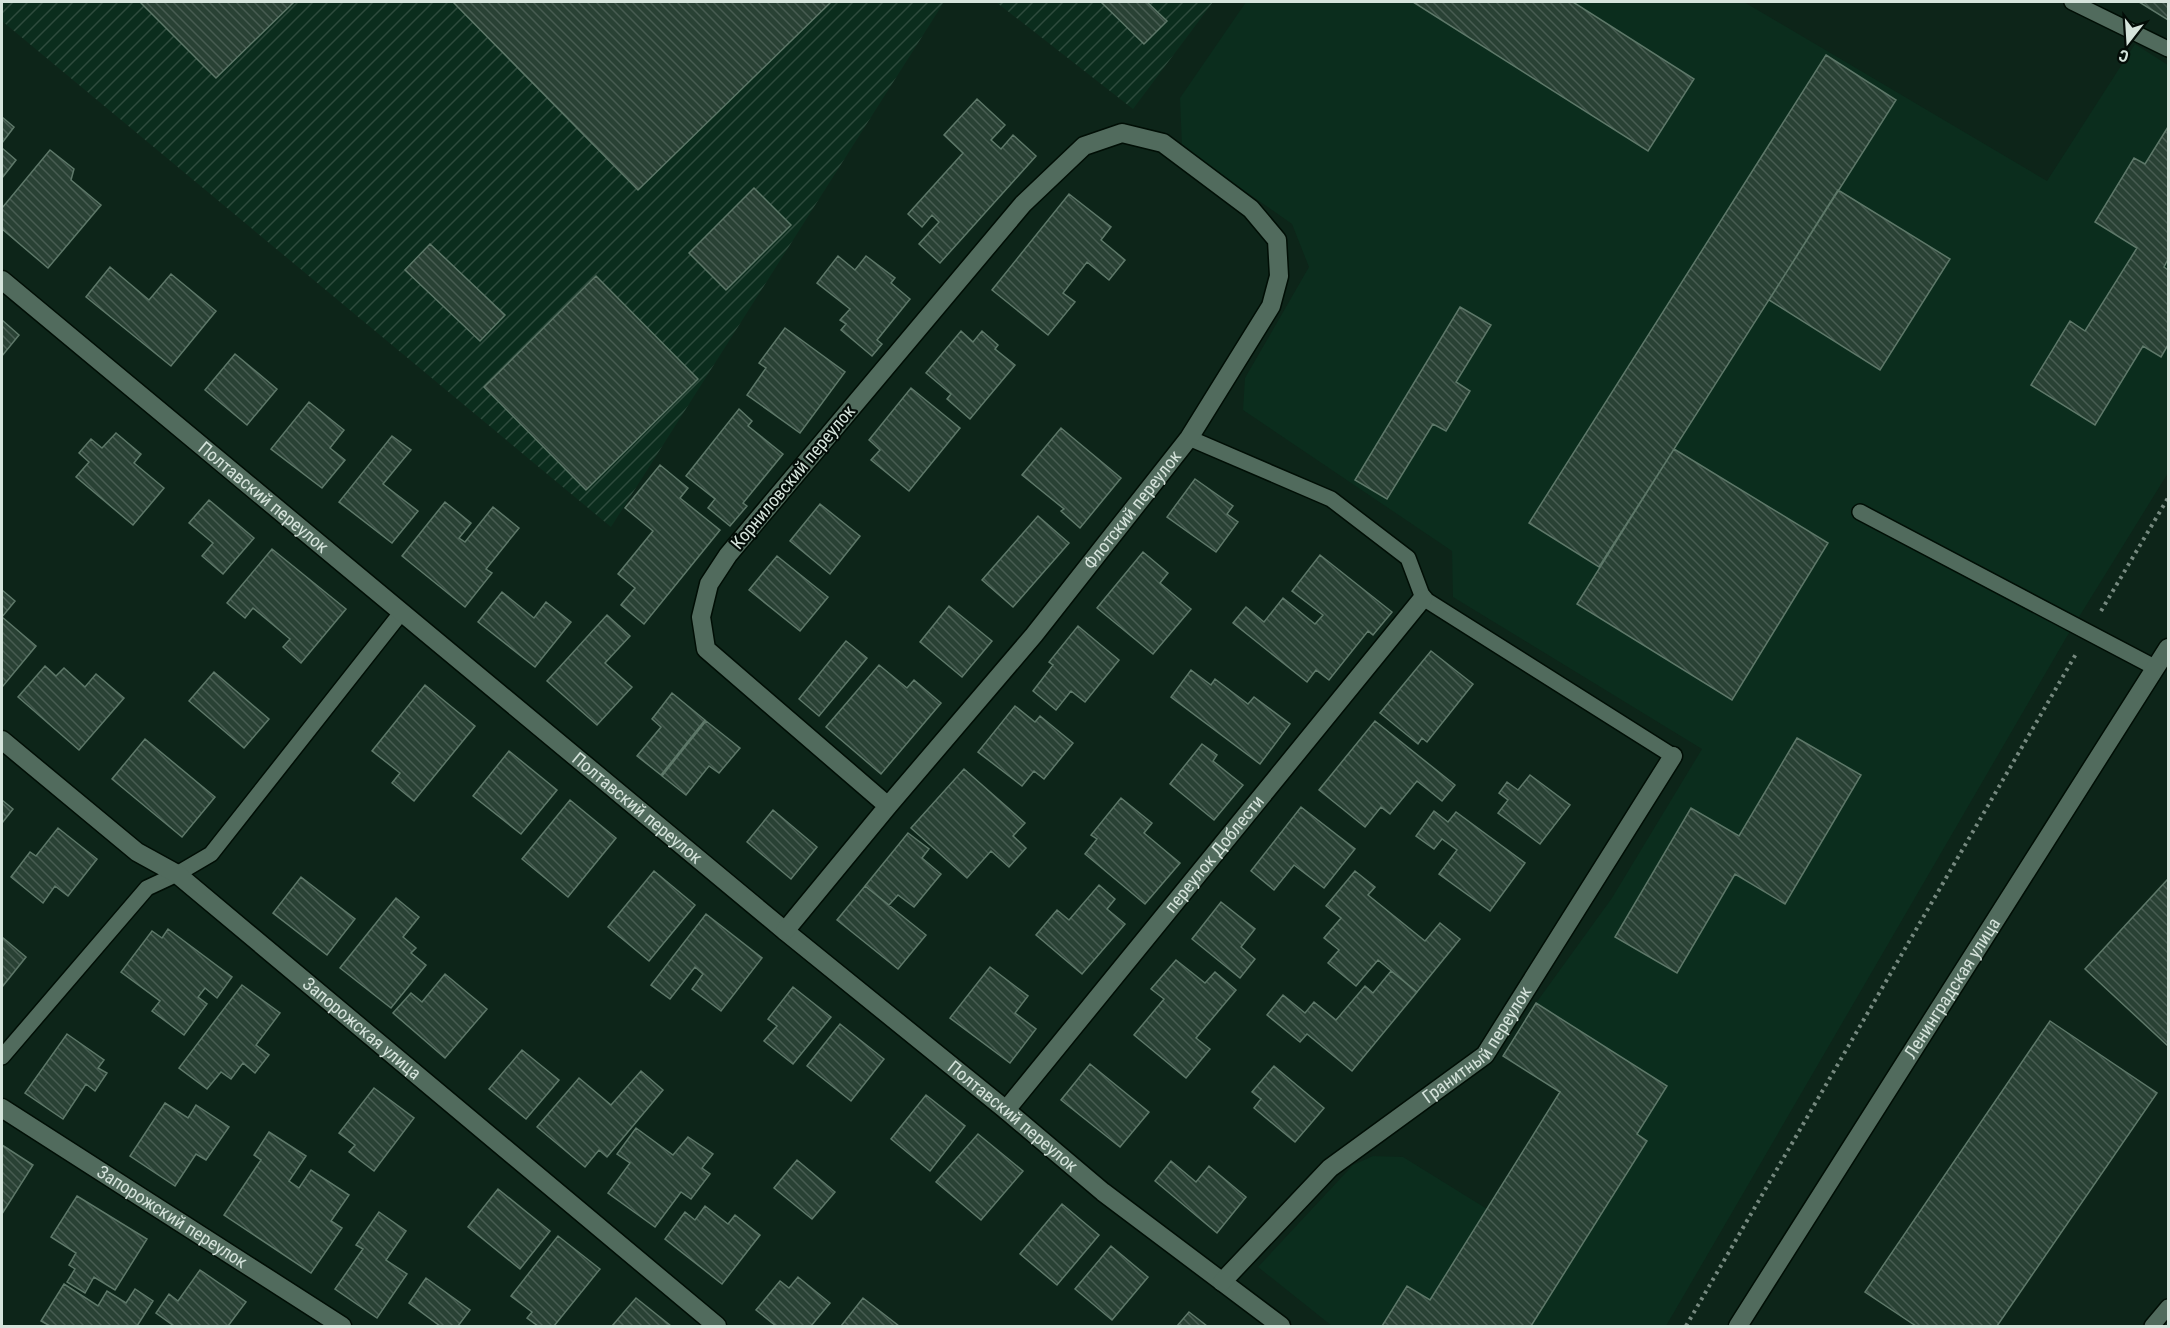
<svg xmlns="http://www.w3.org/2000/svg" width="2170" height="1328" viewBox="0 0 2170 1328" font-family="'Roboto Condensed',sans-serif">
<defs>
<pattern id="industrial-furrows" width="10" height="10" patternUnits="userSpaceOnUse" patternTransform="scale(1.5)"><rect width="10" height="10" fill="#0b2d1d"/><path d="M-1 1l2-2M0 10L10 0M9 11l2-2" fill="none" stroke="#2e4b3d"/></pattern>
<pattern id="building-back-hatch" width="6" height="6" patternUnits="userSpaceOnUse" patternTransform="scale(1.5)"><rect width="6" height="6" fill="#294134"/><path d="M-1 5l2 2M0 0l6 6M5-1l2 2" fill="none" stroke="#475c51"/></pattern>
</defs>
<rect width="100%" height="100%" fill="#0d2519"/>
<path fill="#0b2d1d" d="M1246 2H1744L2047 181 2135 44 2168 65V473L2066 638 1666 1326H1332L1258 1267 1353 1165 1373 1156 1403 1157 1487 1209 1560 1092 1503 1056 1536 1003 1612 898 1702 749 1453 597 1452 551 1243 410 1245 378 1309 267 1292 224 1182 147 1180 98Z"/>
<path fill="url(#industrial-furrows)" d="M2 2H944L611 527 2 21Z
M996 2H1213L1133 109Z"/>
<path fill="url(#building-back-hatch)" stroke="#5e7869" stroke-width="1.5" d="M140 2H294L216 78Z
M453 2H831L638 190Z
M1101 2H1147L1167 21 1144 44Z
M1413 2H1573L1694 79 1648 151Z
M2139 2H2168V20Z
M1826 55 1896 100 1599 567 1529 523Z
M977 99 1005 125 991 140 1001 149 1013 135 1036 156 940 263 919 244 939 222 932 215 922 227 908 214 963 153 944 135Z
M2 117 14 127 2 143Z
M2168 127V259L2164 267 2168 270V345L2161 357 2143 346 2095 425 2031 385 2070 321 2085 331 2137 248 2095 222 2134 158 2145 164Z
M2 148 16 160 2 178Z
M50 150 74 169 71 180 101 205 48 268 2 229V208Z
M754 188 791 225 726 290 689 253Z
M1838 190 1950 259 1880 370 1769 300Z
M1069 194 1111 227 1101 240 1125 260 1109 280 1087 262 1063 293 1075 302 1048 335 992 290Z
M430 244 505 315 480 341 405 270Z
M838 256 855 270 866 256 895 278 891 283 910 299 877 340 882 344 872 356 841 330 846 324 840 320 850 309 817 283Z
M110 267 149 300 171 274 216 311 171 366 86 297Z
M596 276 698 379 586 490 484 387Z
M1460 307 1491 325 1456 382 1470 391 1446 431 1433 424 1387 499 1355 480Z
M2 320 19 335 2 356Z
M785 328 845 372 800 433 747 395 766 368 759 363Z
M961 331 973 342 982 331 998 345 995 349 1015 365 970 419 947 399 951 394 926 373Z
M235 354 277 389 247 425 205 390Z
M911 388 960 428 909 491 871 460 880 450 869 440Z
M309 402 344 430 330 448 345 460 322 488 271 449Z
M739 409 752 421 748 426 783 454 743 503 747 506 730 526 708 508 715 499 686 476Z
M1061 428 1121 478 1080 528 1061 511 1064 509 1022 475Z
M116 433 141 454 134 463 164 488 133 525 76 477 89 462 79 453 91 439 102 448Z
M392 436 411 450 383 484 418 511 392 543 339 502Z
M1674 449 1828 543 1732 700 1577 604Z
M660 465 688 488 680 498 720 530 644 624 621 605 635 588 618 574 653 531 625 508Z
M1195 479 1233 506 1227 514 1238 522 1216 552 1167 517Z
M209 500 254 538 223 574 202 556 213 543 189 523Z
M445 502 471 523 459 538 465 542 493 507 519 528 486 569 492 573 465 607 402 556Z
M820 504 860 536 830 574 790 541Z
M1038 516 1069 543 1013 607 982 580Z
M272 549 346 609 301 663 283 647 290 639 253 608 245 618 227 603Z
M1143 552 1168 573 1160 583 1191 609 1153 654 1097 608Z
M1320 555 1392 612 1373 635 1368 631 1329 680 1316 670 1307 682 1233 623 1246 607 1264 622 1283 598 1315 624 1323 615 1292 591Z
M777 556 828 597 800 631 749 590Z
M2 590 15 601 2 617Z
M502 592 534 618 546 602 571 622 535 667 478 622Z
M949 606 992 641 962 677 920 642Z
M607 615 630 636 605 663 632 687 597 725 547 681Z
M2 617 36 646 3 686 2 685Z
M1078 626 1119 660 1085 702 1071 691 1056 710 1033 691 1053 665 1049 662Z
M846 641 867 658 819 716 799 699Z
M1431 651 1473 684 1427 742 1422 738 1418 744 1380 713Z
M879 665 907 688 914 680 941 703 881 774 826 727Z
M45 666 56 676 64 668 85 687 96 674 124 698 79 750 18 697Z
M1191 670 1211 685 1215 679 1248 704 1254 697 1290 724 1260 764 1171 697Z
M214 672 269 719 244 748 189 701Z
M425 685 475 726 414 801 392 783 400 773 372 751Z
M672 693 705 720 661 775 637 756 661 727 652 719Z
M1015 706 1035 722 1040 716 1073 743 1044 779 1034 771 1022 786 978 752Z
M706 721 740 748 719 773 709 766 686 795 662 776Z
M1375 721 1455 785 1442 801 1417 781 1390 814 1381 807 1365 827 1319 790Z
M1797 738 1861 775 1785 904 1735 874 1677 973 1615 937 1691 808 1739 836Z
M145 739 215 797 182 837 112 779Z
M1202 744 1217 755 1213 761 1243 785 1214 820 1170 784Z
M509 751 557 790 521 834 473 796Z
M964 769 1025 823 1013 836 1026 848 1009 867 991 851 967 878 911 828Z
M1530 775 1570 805 1540 844 1498 813 1508 800 1499 793 1507 782 1518 790Z
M1121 798 1152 823 1144 833 1180 863 1145 904 1085 854 1097 839 1091 835Z
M2 800 13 809 2 823Z
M570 800 616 838 568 897 522 859Z
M1301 807 1355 849 1324 888 1294 865 1274 890 1251 871Z
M773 810 817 847 791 879 747 842Z
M1434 811 1448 822 1456 812 1525 863 1490 911 1439 874 1457 850 1442 839 1434 849 1416 836Z
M58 828 97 859 68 896 55 886 43 903 11 877 30 852 36 856Z
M908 833 929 849 922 858 941 874 914 907 898 895 889 905 865 886Z
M654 871 695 905 649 961 608 927Z
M1355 871 1375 887 1368 895 1425 941 1440 923 1460 939 1417 992 1378 960 1356 986 1328 963 1339 950 1324 938 1341 918 1326 906Z
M301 877 355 919 327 955 273 913Z
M2168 879V1046L2085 969Z
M1099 885 1115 899 1107 909 1125 924 1082 974 1036 935 1057 910 1069 920Z
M865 886 926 935 898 969 837 920Z
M396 898 419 917 403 937 416 948 411 953 426 965 391 1008 340 968Z
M1221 902 1255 929 1241 947 1255 959 1240 978 1192 939Z
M706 914 762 958 721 1011 692 989 703 974 695 967 670 999 651 985Z
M168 929 232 977 217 998 205 988 198 997 207 1004 184 1035 152 1011 160 1001 121 972 152 931 162 938Z
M2 937 26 957 2 987Z
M1176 960 1205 983 1215 972 1236 990 1196 1038 1210 1049 1186 1078 1134 1035 1164 999 1151 989Z
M990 967 1028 996 1015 1013 1036 1029 1010 1063 950 1018Z
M1391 971 1417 992 1352 1071 1307 1034 1300 1042 1267 1015 1283 995 1305 1013 1314 1002 1336 1020 1365 986 1373 993Z
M445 974 487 1009 445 1058 393 1013 411 993 422 1002Z
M242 985 280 1013 256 1045 269 1055 255 1073 243 1063 231 1079 221 1072 207 1089 179 1068Z
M793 987 831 1017 793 1064 764 1041 777 1026 768 1019Z
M1536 1003 1667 1086 1637 1134 1647 1141 1531 1326H1382L1407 1286 1430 1300 1560 1092 1503 1056Z
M2050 1021 2157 1093 1997 1326H1916L1865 1292Z
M840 1024 884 1059 851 1101 807 1066Z
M67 1034 104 1060 98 1068 107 1073 95 1091 86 1084 63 1119 25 1093Z
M522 1050 559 1080 526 1119 489 1089Z
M1090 1064 1149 1112 1120 1147 1061 1100Z
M1274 1066 1324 1108 1295 1142 1254 1108 1261 1099 1252 1092Z
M641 1071 663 1090 607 1157 599 1150 585 1167 537 1127 579 1078 611 1105Z
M374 1088 414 1118 374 1171 349 1152 355 1145 339 1133Z
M926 1095 965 1126 930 1171 891 1139Z
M165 1103 188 1118 196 1105 229 1127 206 1160 196 1154 175 1186 130 1156Z
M636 1128 673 1155 688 1137 713 1154 702 1168 710 1174 691 1199 681 1192 655 1227 608 1193 630 1163 617 1154Z
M269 1132 306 1156 289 1181 299 1188 311 1170 349 1195 331 1221 342 1228 311 1273 224 1215 261 1160 254 1155Z
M978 1134 1023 1171 981 1220 936 1182Z
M2 1145 33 1165 2 1214Z
M797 1160 835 1192 812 1219 774 1188Z
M1171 1161 1196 1182 1209 1166 1246 1197 1217 1233 1155 1181Z
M498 1189 550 1231 520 1269 468 1227Z
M77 1196 147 1239 115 1290 94 1277 85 1293 67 1282 75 1269 69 1265 76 1253 51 1237Z
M1062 1204 1099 1235 1057 1285 1020 1254Z
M705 1206 728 1224 735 1215 760 1235 722 1284 665 1239 685 1212 695 1220Z
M379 1212 406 1231 386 1260 407 1274 377 1318 335 1289 363 1249 356 1245Z
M558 1236 600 1269 554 1326H538L527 1318 532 1312 511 1296Z
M1111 1246 1148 1277 1112 1320 1075 1289Z
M200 1270 246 1302 228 1326H174L156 1313 169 1294 178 1301Z
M798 1277 830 1303 811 1326H776L756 1310 780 1281 789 1288Z
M426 1278 470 1310 458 1326H440L409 1303Z
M64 1284 98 1306 107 1291 126 1303 135 1289 153 1301 137 1326H50L41 1321Z
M636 1298 671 1326H612Z
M863 1298 899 1326H841Z
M1189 1312 1207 1326H1177Z"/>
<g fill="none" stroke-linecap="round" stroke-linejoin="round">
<defs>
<path id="lane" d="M2072 2 2168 49
M1189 438 1331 499 1408 558 1423 598 1673 756
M1860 512 2156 668
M2 1057 147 888 177 874 211 854 401 613
M2152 1326 2168 1307"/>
<g id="street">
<path id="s1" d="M2 280 785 931 1006 1110 1103 1192 1281 1326"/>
<path id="s2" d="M2 740 137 852 177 874 717 1326"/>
<path id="s3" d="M785 931 888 806 1034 635 1189 438 1271 306 1279 276 1277 240 1251 209 1163 143 1122 133 1084 146 1023 204 728 555 709 584 701 617 706 649 888 806"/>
<path id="s4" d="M2 1108 342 1326"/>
<path id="s5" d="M1006 1110 1423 598"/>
<path id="s6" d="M1222 1282 1330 1168 1485 1055 1673 756"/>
</g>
<g id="secondary">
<path id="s7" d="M1738 1326 2168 648"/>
</g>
</defs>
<use href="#lane" stroke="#000e05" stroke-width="18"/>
<use href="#street" stroke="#000e05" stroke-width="21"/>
<use href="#secondary" stroke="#000e05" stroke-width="21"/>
<path stroke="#76897f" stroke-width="4" stroke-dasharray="3 4.5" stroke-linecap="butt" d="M2101 611 2168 498
M1686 1326 2076 654"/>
<use href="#lane" stroke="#516b5d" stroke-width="15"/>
<use href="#street" stroke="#516b5d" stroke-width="18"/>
<use href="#secondary" stroke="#516b5d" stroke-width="18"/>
</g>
<g text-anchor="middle" stroke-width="4.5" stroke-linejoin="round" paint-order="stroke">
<g font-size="18" fill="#d6e4dc" stroke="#030c07">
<text transform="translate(793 477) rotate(-50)" y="6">Корниловский переулок</text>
<text dy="6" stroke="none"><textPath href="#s1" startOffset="340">Полтавский переулок</textPath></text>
<text dy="6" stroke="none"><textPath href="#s3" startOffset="546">Флотский переулок</textPath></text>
<text dy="6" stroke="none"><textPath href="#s1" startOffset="826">Полтавский переулок</textPath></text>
<text dy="6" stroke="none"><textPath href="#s5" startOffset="330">переулок Доблести</textPath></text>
<text dy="6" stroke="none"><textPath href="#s7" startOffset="400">Ленинградская улица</textPath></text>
<text dy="6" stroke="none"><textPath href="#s2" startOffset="462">Запорожская улица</textPath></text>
<text dy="6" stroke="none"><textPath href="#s6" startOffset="351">Гранитный переулок</textPath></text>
<text dy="6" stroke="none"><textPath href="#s1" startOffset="1312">Полтавский переулок</textPath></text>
<text dy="6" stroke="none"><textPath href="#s4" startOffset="202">Запорожский переулок</textPath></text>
</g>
</g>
<rect width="2170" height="1328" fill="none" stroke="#d6e4dc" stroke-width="6"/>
<g transform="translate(2128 42) rotate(197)" stroke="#030c07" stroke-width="4.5" paint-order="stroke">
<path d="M0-4.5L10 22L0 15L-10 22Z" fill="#d6e4dc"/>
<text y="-9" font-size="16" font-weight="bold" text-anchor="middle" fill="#d6e4dc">С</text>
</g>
</svg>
